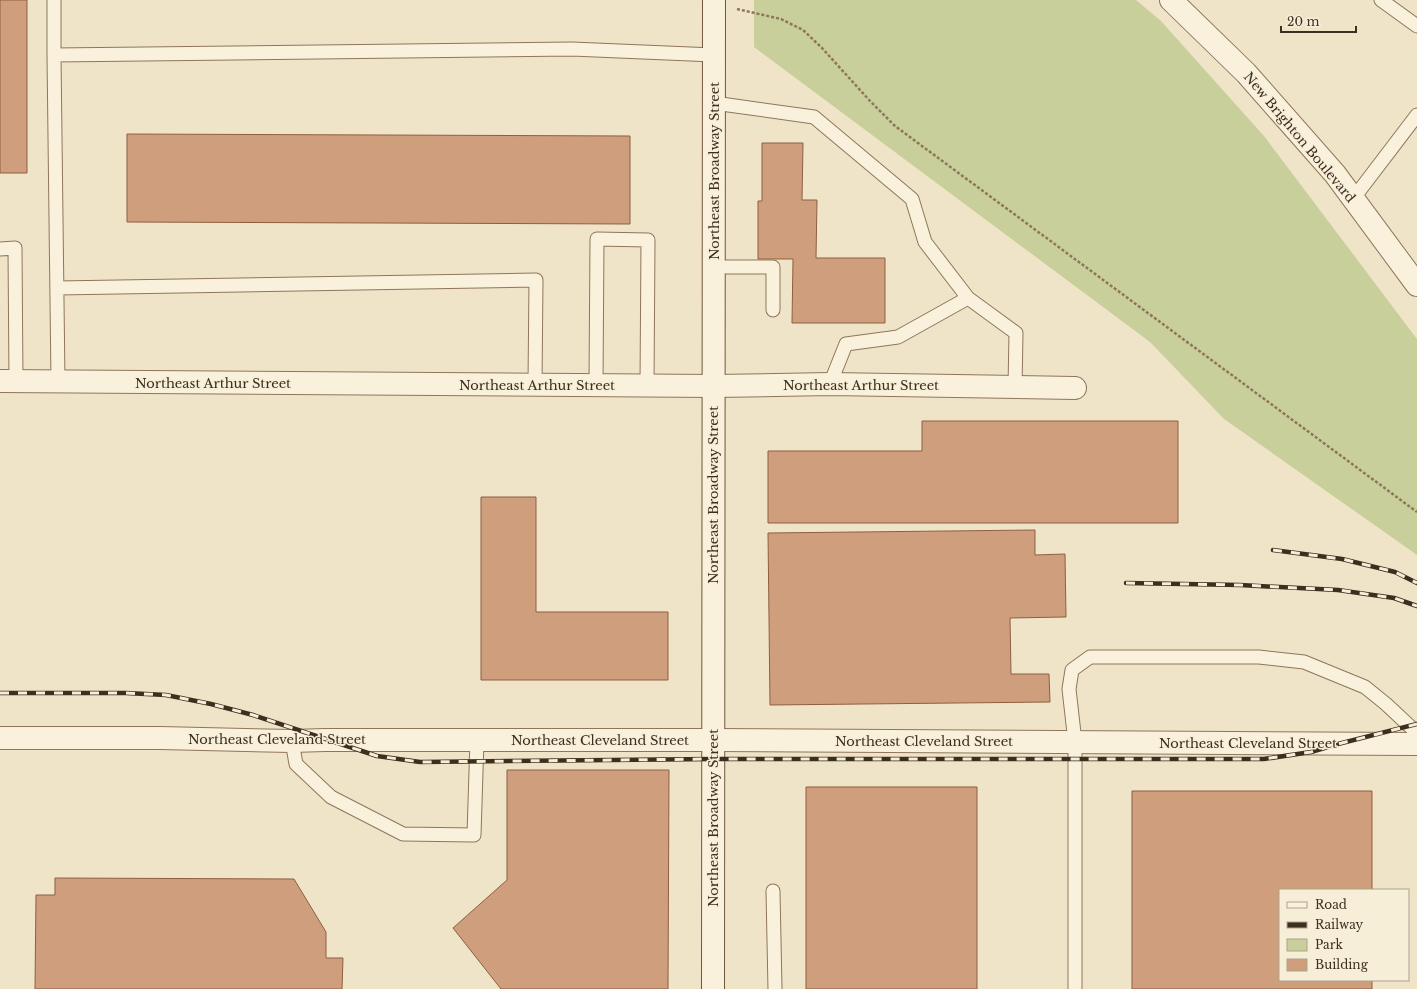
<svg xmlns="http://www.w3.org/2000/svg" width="1417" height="989" viewBox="0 0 1417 989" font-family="'Libre Baskerville',serif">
<rect width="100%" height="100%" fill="#f0e4c8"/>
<path fill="#c9cf9b" d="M754 0H1136L1161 21 1264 136 1417 339V555L1224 419 1150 342 754 47Z"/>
<path fill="#cf9f7d" stroke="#8d5f41" d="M0 0H27V173H0Z
M127 134 630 136V224L127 222Z
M762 143H803L802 200H817L816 258H885V323H792L793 259H758V201H762Z
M922 421H1178V523H768V451H922Z
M481 497H536V612H668V680H481Z
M1035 530V555L1065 554 1066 617 1010 618 1011 674H1049L1050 702 770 705 768 533Z
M507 770H669L668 989H501L453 928 507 880Z
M806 787H977V989H806Z
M1132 791H1372V890H1280V980H1372V989H1132Z
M55 878 294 879 326 932V958H343L342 989H35L36 895H55Z"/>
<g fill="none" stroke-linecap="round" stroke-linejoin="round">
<defs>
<path id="service" d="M1381 0 1417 26
M54 55V0
M714 103 814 117 912 199 925 242 968 298 898 337 846 344 830 384
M1353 199 1417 115
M0 249 15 248 16 382
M714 267H773V310
M57 288 536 280 535 384
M968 298 1016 333 1015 388
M58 382 54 55 572 49 714 55
M596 385 597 239 648 240 647 385
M292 741 296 764 331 797 403 834 474 835 477 740
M773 891 775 989
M1075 989V742L1069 689 1072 670 1090 657H1259L1304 662 1365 687 1386 704 1417 733"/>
<path id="minor" d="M0 381 714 386 830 384 1075 388
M0 738H160L292 741 325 740H713L1417 744"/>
<path id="tertiary" d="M1171 0 1246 73 1335 174 1417 285"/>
<path id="secondary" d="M713 989 714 0"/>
</defs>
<use href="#service" stroke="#8d765c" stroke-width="15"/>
<use href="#minor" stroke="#8d765c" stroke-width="24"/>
<use href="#tertiary" stroke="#8d765c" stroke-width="24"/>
<use href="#secondary" stroke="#6f573f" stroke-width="24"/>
<path stroke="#8d765c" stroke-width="2.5" stroke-dasharray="3 2" stroke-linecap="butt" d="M737 9 781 19 803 30 822 48 870 101 895 126 1417 512"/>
<use href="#service" stroke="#faf1dc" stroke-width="13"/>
<use href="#minor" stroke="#faf1dc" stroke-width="22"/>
<use href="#tertiary" stroke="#faf1dc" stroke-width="22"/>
<use href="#secondary" stroke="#faf1dc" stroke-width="22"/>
<defs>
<path id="rail" d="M1273 550 1342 559 1395 572 1417 583
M1126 583 1240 585 1338 590 1394 598 1417 606
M0 693H126L166 695 211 704 253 715 377 756 420 762 713 759H1264L1311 752 1338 744 1417 724"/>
</defs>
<use href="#rail" stroke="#3d2e20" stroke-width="4.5"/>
<use href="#rail" stroke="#f7eed8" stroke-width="3" stroke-dasharray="9" stroke-linecap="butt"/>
</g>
<g text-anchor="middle" stroke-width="3" stroke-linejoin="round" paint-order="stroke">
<g font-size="13" fill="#3d2e20" stroke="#f7eed8">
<text transform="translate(1300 137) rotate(50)" y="5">New Brighton Boulevard</text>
<text transform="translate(714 171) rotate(-90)" y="5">Northeast Broadway Street</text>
<text x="213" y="388">Northeast Arthur Street</text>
<text x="537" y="390">Northeast Arthur Street</text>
<text x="861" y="390">Northeast Arthur Street</text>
<text transform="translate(713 495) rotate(-90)" y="5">Northeast Broadway Street</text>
<text x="277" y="744">Northeast Cleveland Street</text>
<text x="600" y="745">Northeast Cleveland Street</text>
<text x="924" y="746">Northeast Cleveland Street</text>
<text x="1248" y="748">Northeast Cleveland Street</text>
<text transform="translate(713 818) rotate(-90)" y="5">Northeast Broadway Street</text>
</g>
</g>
<rect x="1279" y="889" width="130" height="92" fill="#f7eed8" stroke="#ada18e"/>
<rect x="1287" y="902" width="20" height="6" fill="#faf1dc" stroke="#ada18e"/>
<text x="1315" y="909" font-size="12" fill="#3d2e20">Road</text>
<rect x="1287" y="922" width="20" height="6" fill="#3d2e20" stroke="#ada18e"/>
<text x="1315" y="929" font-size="12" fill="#3d2e20">Railway</text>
<rect x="1287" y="939" width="20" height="12" fill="#c9cf9b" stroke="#ada18e"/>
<text x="1315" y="949" font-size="12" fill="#3d2e20">Park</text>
<rect x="1287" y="959" width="20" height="12" fill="#cf9f7d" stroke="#ada18e"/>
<text x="1315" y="969" font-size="12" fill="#3d2e20">Building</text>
<path d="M1281 26v6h75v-6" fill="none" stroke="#3d2e20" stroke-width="2"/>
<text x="1287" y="26" font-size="12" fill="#3d2e20" stroke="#f7eed8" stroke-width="3" paint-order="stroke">20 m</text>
</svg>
